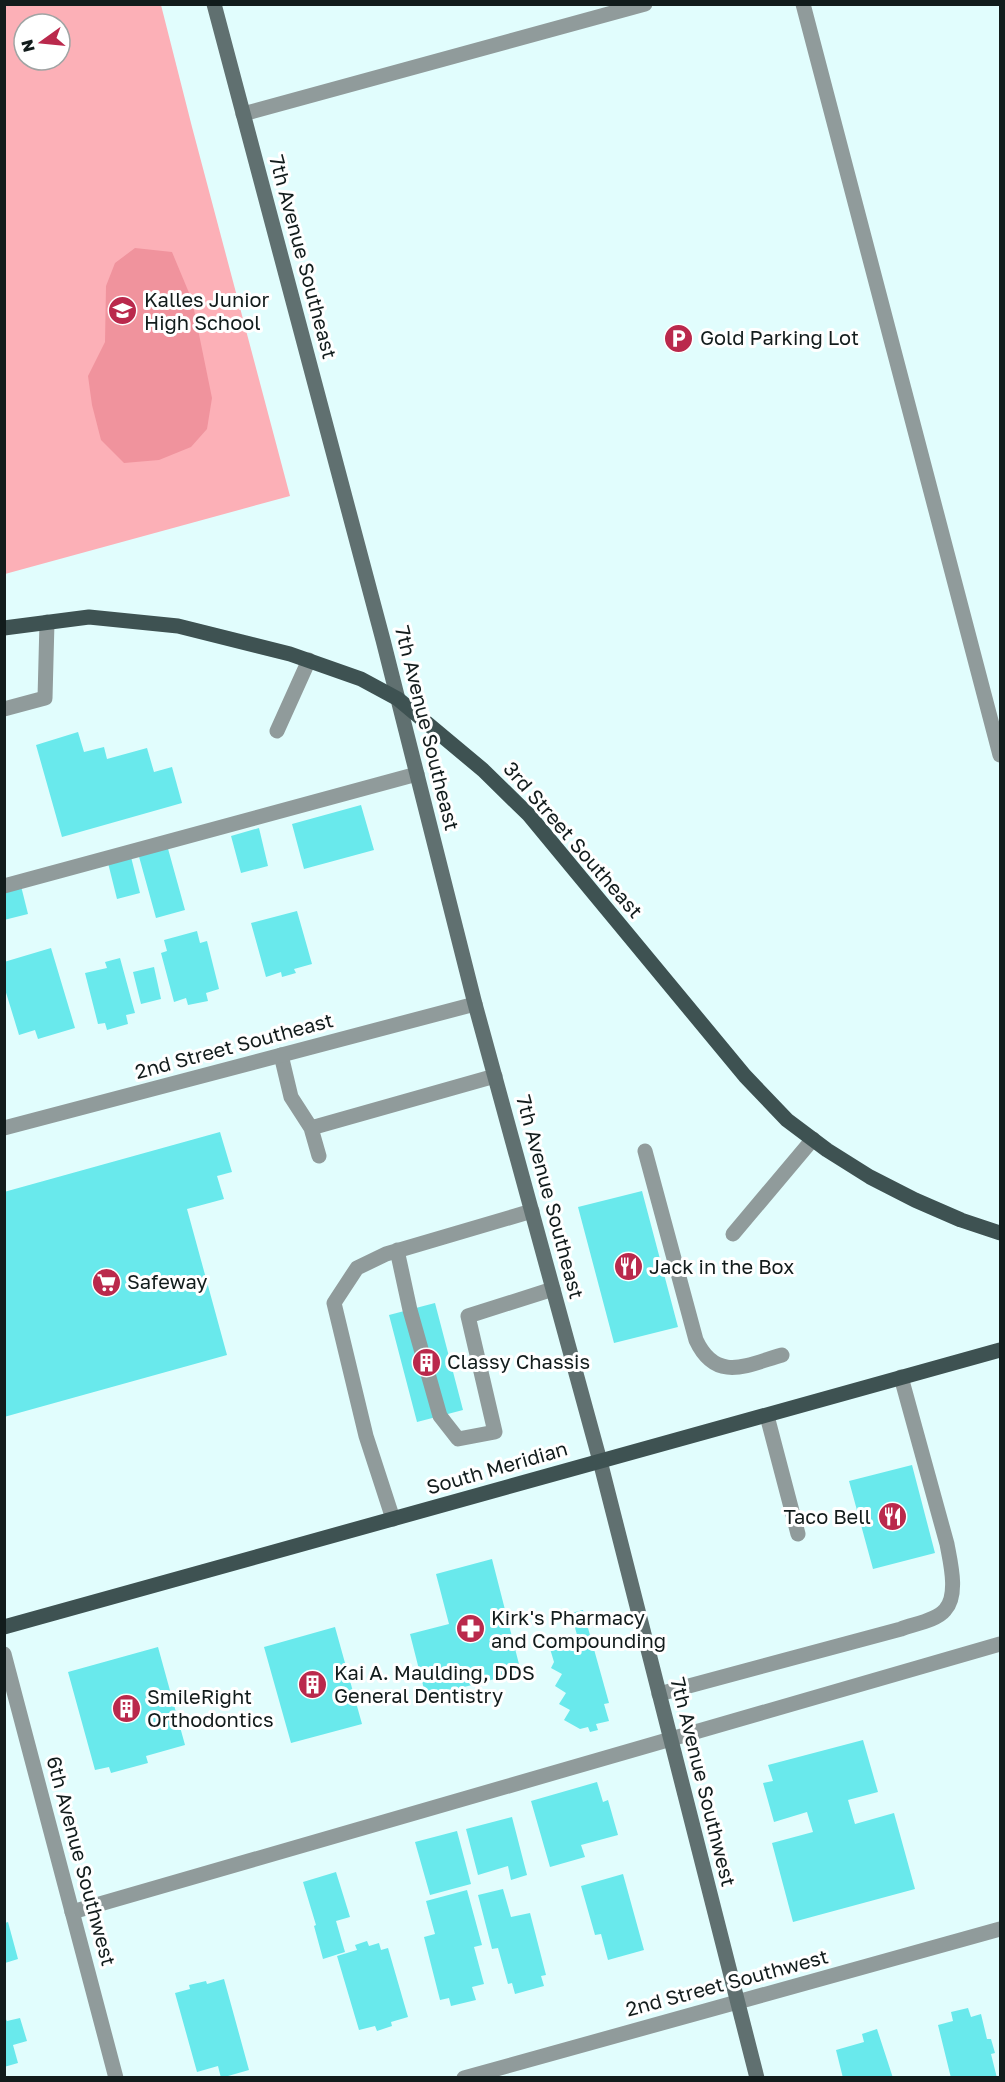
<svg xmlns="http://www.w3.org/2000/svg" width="1005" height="2082" viewBox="0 0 1005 2082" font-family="'Golos Text',sans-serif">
<rect width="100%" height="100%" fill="#e1fdfd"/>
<path fill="#fcb0b7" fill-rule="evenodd" d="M4 5H161L192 127 290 496 5 574ZM24 24H60V60H24Z"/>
<path fill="#f0939d" d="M135 248 172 252 192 300 212 398 207 429 191 447 159 460 124 463 101 440 92 405 88 376 105 342 106 286 115 263Z"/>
<path fill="#69e9ec" d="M78 732 84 752 104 747 107 759 147 748 154 772 172 767 182 803 62 837 36 745Z
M361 805 374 850 304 869 292 824Z
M259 828 268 866 241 873 231 836Z
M167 845 185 910 156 918 138 853Z
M131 857 140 893 117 899 108 863Z
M21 886 28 914 4 920V890Z
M297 911 312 964 294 969 296 973 282 977 281 972 266 977 251 923Z
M197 931 200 943 207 941 219 989 206 993 208 1001 188 1005 186 998 174 1002 161 953 167 951 164 940Z
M51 948 75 1028 38 1039 35 1030 19 1035 4 986V962Z
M120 958 135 1013 126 1015 128 1024 107 1030 105 1023 98 1024 85 973 107 968 105 962Z
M154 967 161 999 141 1004 133 972Z
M220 1132 232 1172 217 1176 224 1199 187 1209 227 1355 4 1417V1192Z
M642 1191 678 1327 614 1343 578 1207Z
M435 1303 463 1410 417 1422 389 1315Z
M912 1465 935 1553 873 1569 849 1481Z
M492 1559 521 1672 426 1697 410 1634 449 1624 436 1574Z
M583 1610 609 1703 604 1704 609 1721 596 1724 598 1730 590 1732 588 1727 580 1729 564 1720 570 1710 559 1704 566 1693 555 1686 562 1674 551 1668 554 1662 548 1642 577 1635 571 1613Z
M335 1627 362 1724 291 1743 264 1647Z
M158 1647 185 1745 146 1756 148 1763 111 1773 109 1767 95 1770 68 1672Z
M863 1740 878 1792 848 1800 855 1824 894 1813 915 1889 793 1922 772 1843 813 1832 807 1812 774 1822 763 1783 773 1781 768 1765Z
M597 1782 603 1802 608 1800 618 1835 581 1845 585 1857 550 1867 531 1801Z
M512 1817 527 1875 511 1880 508 1866 478 1875 466 1829Z
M457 1831 471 1884 430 1895 415 1842Z
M336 1872 350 1917 336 1921 345 1952 323 1959 314 1926 316 1925 303 1882Z
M623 1874 644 1950 608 1960 601 1934 595 1935 581 1886Z
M503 1889 511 1917 530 1913 546 1975 541 1976 544 1986 515 1994 512 1983 508 1984 498 1948 492 1949 478 1895Z
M467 1890 482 1945 474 1947 484 1984 472 1987 476 2000 451 2006 449 1998 440 2000 424 1937 435 1934 426 1901Z
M8 1922 18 1959 5 1963V1923Z
M367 1941 369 1946 379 1943 381 1950 388 1948 408 2017 391 2022 392 2026 377 2031 375 2026 359 2030 337 1956 357 1950 355 1945Z
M224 1979 249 2070 221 2078 218 2066 197 2072 175 1993 190 1989 189 1985 206 1981 207 1984Z
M968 2008 971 2017 981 2014 987 2039H991L995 2053 991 2054 997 2078H951L938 2025 953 2021 951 2012Z
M4 2016 7 2021 20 2018 27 2041 13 2045 18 2063 4 2067Z
M877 2029 893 2078H843L836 2050 864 2042 862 2034Z"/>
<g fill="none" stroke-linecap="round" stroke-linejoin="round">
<path stroke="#909b9b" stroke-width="15" d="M803 4 1000 755
M243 114 645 4
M4 709 45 698 47 622
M277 731 309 660
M4 886 417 774
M281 1055 291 1097 311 1128 319 1156
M311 1128 495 1076
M645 1151 696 1340C716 1383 747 1365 782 1355
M733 1234 813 1139
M397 1250 410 1310 440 1416 458 1439 495 1432 468 1316 553 1289
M767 1416 798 1534
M393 1519 366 1436 334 1303 357 1268 386 1254 532 1211
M659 1694 901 1629C913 1624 936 1621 945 1610 959 1595 950 1561 947 1544L901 1377
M72 1912 1000 1644"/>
<path stroke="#909b9b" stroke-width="15" d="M4 1128 475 1004
M4 1654 116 2078
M464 2078 1000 1929"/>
<path stroke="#607070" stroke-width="15" d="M214 4 383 640 475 1004 600 1461 757 2078"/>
<path stroke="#3e5252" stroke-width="15" d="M4 628 89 617 178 626 290 654 361 679 398 699 483 770 529 815 745 1076 787 1120 827 1150 870 1177 915 1200 961 1220 1000 1233
M4 1627 1000 1350"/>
</g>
<defs>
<symbol id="school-disc" viewBox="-11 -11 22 22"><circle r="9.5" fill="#ba294c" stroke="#fff"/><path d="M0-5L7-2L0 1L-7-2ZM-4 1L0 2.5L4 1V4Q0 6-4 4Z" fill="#fff"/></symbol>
<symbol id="parking-disc" viewBox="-11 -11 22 22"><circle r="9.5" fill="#ba294c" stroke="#fff"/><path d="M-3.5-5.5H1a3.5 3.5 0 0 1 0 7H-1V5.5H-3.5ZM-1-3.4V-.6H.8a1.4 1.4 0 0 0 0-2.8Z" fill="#fff"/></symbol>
<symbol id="restaurant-disc" viewBox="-11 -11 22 22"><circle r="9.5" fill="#ba294c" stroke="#fff"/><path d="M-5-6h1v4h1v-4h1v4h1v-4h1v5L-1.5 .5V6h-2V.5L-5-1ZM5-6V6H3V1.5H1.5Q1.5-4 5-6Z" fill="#fff"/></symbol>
<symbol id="supermarket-disc" viewBox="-11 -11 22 22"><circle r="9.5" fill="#ba294c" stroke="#fff"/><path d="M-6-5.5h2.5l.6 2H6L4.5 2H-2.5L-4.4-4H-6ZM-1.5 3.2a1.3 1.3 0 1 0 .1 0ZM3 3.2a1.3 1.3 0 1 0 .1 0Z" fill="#fff"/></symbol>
<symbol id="building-disc" viewBox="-11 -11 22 22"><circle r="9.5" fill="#ba294c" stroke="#fff"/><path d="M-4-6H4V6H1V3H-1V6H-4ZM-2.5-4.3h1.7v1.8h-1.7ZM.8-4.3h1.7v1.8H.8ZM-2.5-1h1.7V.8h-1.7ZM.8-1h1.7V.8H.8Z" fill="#fff"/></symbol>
<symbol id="pharmacy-disc" viewBox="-11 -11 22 22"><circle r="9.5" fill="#ba294c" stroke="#fff"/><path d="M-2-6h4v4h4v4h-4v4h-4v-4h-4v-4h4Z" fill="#fff"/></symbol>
</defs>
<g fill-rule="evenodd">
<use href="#school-disc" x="106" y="294" width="33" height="33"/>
<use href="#parking-disc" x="662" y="322" width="33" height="33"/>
<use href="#restaurant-disc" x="612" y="1250" width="33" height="33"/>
<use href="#supermarket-disc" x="90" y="1266" width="33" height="33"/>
<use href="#building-disc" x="410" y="1346" width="33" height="33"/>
<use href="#restaurant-disc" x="876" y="1500" width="33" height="33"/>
<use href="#pharmacy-disc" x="454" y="1612" width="33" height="33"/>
<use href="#building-disc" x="296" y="1668" width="33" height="33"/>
<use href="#building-disc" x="110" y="1692" width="33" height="33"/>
</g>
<g text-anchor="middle" stroke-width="6" stroke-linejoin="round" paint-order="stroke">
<g font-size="20" fill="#121c1c" stroke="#fff">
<text transform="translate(303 257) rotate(75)" y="7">7th Avenue Southeast</text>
<text transform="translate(427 728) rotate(76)" y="7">7th Avenue Southeast</text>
<text transform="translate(573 840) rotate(49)" y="7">3rd Street Southeast</text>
<text transform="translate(234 1046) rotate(-15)" y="7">2nd Street Southeast</text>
<text transform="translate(550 1197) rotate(75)" y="7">7th Avenue Southeast</text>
<text transform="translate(497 1468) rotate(-16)" y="7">South Meridian</text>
<text transform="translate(703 1782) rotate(76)" y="7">7th Avenue Southwest</text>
<text transform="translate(81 1861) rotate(75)" y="7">6th Avenue Southwest</text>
<text transform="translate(727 1983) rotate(-15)" y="7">2nd Street Southwest</text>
</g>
<g font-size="20" fill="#121c1c" stroke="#fff" text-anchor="start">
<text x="144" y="307">Kalles Junior<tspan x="144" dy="23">High School</tspan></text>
<text x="700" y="345">Gold Parking Lot</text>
<text x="649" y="1274">Jack in the Box</text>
<text x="127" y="1289">Safeway</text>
<text x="447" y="1369">Classy Chassis</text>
<text x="871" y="1524" text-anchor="end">Taco Bell</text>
<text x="491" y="1625">Kirk's Pharmacy<tspan x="491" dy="23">and Compounding</tspan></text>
<text x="334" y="1680">Kai A. Maulding, DDS<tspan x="334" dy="23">General Dentistry</tspan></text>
<text x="147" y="1704">SmileRight<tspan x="147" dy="23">Orthodontics</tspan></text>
</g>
</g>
<rect width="1005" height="2082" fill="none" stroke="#121c1c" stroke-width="12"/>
<g transform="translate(42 42) rotate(255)"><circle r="28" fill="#ffffff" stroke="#a0a4a4" stroke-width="1.5"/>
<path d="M0-4.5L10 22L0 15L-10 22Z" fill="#ba294c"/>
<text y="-9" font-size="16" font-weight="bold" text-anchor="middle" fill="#121c1c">N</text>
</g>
</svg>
